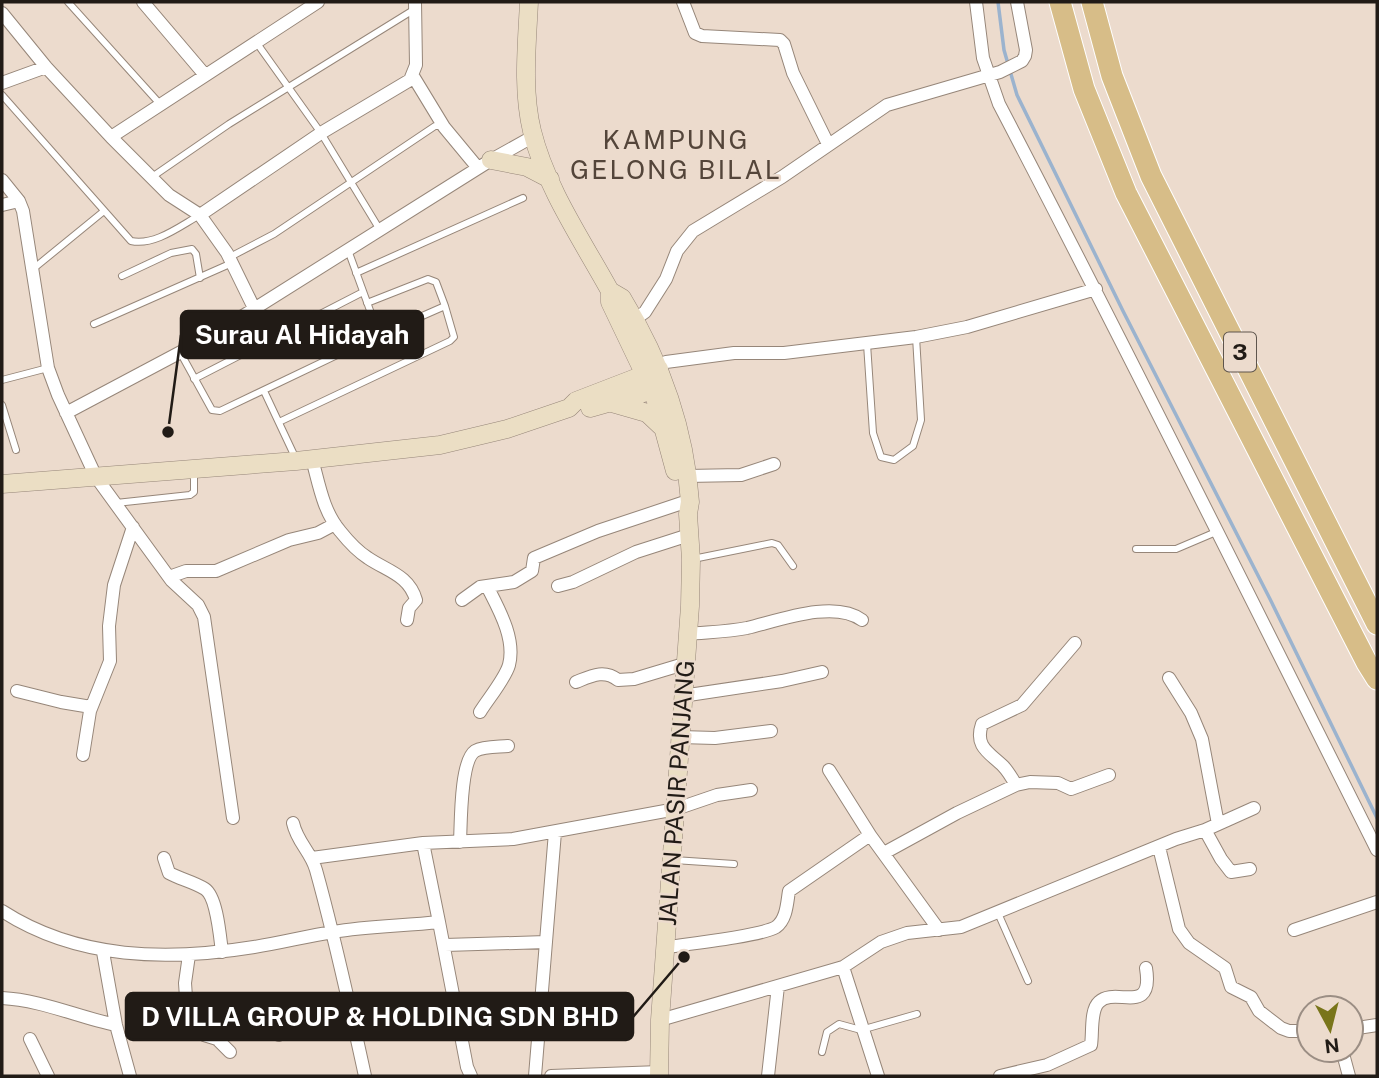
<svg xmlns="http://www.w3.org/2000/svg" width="1379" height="1078" viewBox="0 0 1379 1078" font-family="'Public Sans',sans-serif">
<rect width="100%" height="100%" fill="#ecdbcd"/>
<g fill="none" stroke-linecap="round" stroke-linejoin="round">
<path stroke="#9bb3ce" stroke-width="3.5" d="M998 2 1004 50 1017 95 1123 311 1270 599 1377 818"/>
<defs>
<path id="lane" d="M68 2 160 104
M256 42 321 133 380 230
M2 95 131 241C155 246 180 226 200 215
M152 177 229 124 415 9
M348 250 379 335
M230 257 274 234 435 126H443
M33 269 104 211
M356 273 523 198
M122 276 171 253 192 249 196 254 200 278
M94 324 232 263
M867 344 873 433 881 457 894 460 913 446 921 420 916 337
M180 352 212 410 220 411 379 335 445 306 436 282 428 279 367 303
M194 379 363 292
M2 380 48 368
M264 391 296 459
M2 405 16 450
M279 422 450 341 454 337 445 306
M116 503 190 495 194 492V471
M1136 549H1176L1216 532
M693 559 772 543 778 545 793 566
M674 860 734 864
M998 913 1028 981
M822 1052 827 1032 839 1024 861 1030 917 1014"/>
<path id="street" d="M143 2 205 75
M683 2 695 33 702 36 780 40 784 44 793 73 828 144
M976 2 983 58 999 104C1128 351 1252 601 1377 850
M2 13 46 67 111 137 169 195 200 215 227 253 254 308
M413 76 444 127 478 168
M2 83 46 67
M111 137 318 2
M2 180 19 201 23 211 48 368 58 395 96 477 171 580 198 605 204 617 233 818
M2 205 19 201
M200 215 321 133 410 80 416 65 415 2
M635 319 645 312 666 279 677 251 693 231 782 177 887 105 1000 72 1022 61 1025 56 1026 50 1017 2
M659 369 666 362 734 353H784L916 337 967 327 1096 289
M66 413 211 336 491 160 534 136
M312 459C319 484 323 511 340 531 348 541 357 551 368 558 387 571 409 575 416 600L409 608 407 620
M687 476 741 475 774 464
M169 577 186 571H216L289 540 318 533 335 524
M558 586 573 582 636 552 689 535
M462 600 480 587 514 582 532 571 534 558 598 531 682 503
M687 634C707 632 727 632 747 628 777 621 834 599 862 620
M1169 678 1191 713 1202 739 1218 824
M576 682C591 676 604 669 618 680L634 679 684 664
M17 691 61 702 91 707
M682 696 782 681 822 672
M480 712C488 699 505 679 509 665 516 638 498 608 487 586
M680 737 715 738 771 731
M83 755 90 711 110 661 109 626 114 585 133 527
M829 770 870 835 939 930
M1016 785C1012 778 1008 771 1003 766 990 753 974 747 982 724L1022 705 1075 643
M293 823C297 842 311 852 316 870 335 938 350 1007 365 1076
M1205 830 1221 859 1231 872 1250 869
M460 842C461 825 460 761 475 751 484 746 498 747 508 746
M423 843 439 922
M1159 847 1179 929 1189 943 1225 968 1231 987 1251 997 1259 1011 1281 1028 1289 1031H1309
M884 853 957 813 1016 785 1030 782 1058 783 1071 789 1109 775
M164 858 169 873C180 879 194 882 205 889 217 897 220 937 222 952
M312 858 423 843 513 839 676 809 717 795 751 790
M2 911C78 960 168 961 254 947 281 943 307 936 333 932 368 926 404 926 439 922L467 1067 471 1076
M1294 930 1377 902
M445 945 546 942
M667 947C688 944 761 936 776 927 787 919 787 902 789 891L870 835
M103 952 116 1025 130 1076
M189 955 185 983 186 997 198 1017 204 1035 217 1039 230 1052
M843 967 878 1076
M2 998C41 1000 78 1017 116 1025
M660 1020 843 967 881 942 907 933 961 927 1176 839 1205 830 1254 808
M1351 1029 1377 1025
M279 1035C293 1013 327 1013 350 1009
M30 1039 48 1076
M1342 1050 1349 1076
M535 1076 555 832
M551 1076 660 1072
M768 1076 778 986
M1000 1076 1047 1065 1091 1045C1093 1033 1090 1010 1099 1002 1115 986 1154 1017 1146 968"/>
<path id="secondary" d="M529 2C527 44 522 90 532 131 546 188 582 240 610 291V302L654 394 675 471
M491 160 527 167 550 179
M610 291 622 298C660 360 685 429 690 502L688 514 691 560 690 606 660 1020 659 1076
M612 403 647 413 664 429
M590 408 664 387
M2 484 296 461 440 445 507 429 569 408 576 401 659 369"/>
<path id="primary" d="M1060 2 1084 89 1126 193 1367 663 1377 679
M1092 2 1112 76 1151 176 1377 624"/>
</defs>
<use href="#lane" stroke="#968679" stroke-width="8"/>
<use href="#street" stroke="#968679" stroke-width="14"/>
<use href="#secondary" stroke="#968679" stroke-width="19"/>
<use href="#primary" stroke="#fff" stroke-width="23"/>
<use href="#lane" stroke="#fff" stroke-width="6"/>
<use href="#street" stroke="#fff" stroke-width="12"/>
<use href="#secondary" stroke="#ebdec4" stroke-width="18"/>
<use href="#primary" stroke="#d7bd88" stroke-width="21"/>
</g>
<g text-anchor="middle" stroke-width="5" stroke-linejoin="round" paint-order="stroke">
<rect fill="#ecdbcd" stroke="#5e554d" stroke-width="2" x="1224" y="332.5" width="32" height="39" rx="5"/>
<g font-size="23" font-weight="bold" fill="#211b16">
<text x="1240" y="360">3</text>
</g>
<g font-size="24" fill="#211b16" stroke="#ecdbcd">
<text transform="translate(677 793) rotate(-86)" y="8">JALAN PASIR PANJANG</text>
</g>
<g font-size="26" letter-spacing="2" fill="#54453a" stroke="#ecdbcd">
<text x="676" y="149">KAMPUNG<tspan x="676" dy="30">GELONG BILAL</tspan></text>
</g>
</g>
<path fill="none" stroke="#211b16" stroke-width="2.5" d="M168 432L181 335M684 957L633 1017"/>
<g fill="#211b16" stroke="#ecdbcd" stroke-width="2.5">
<circle cx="168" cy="432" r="7"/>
<circle cx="684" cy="957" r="7"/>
</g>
<g fill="#211b16" stroke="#211b16" stroke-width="2.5">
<rect x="181" y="311" width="242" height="47" rx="7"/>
<rect x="126" y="993" width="507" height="47" rx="7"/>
</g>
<g font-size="26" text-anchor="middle" font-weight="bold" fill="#fff">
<text x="302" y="344">Surau Al Hidayah</text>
<text x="380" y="1026">D VILLA GROUP &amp; HOLDING SDN BHD</text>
</g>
<rect width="1379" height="1078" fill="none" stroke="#211b16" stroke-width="7"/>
<g transform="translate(1330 1029) rotate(173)"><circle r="33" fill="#ecdbcd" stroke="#9b8e84" stroke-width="2"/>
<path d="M0-5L12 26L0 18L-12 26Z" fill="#79751a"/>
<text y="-10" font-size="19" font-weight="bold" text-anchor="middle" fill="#211b16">N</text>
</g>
</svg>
